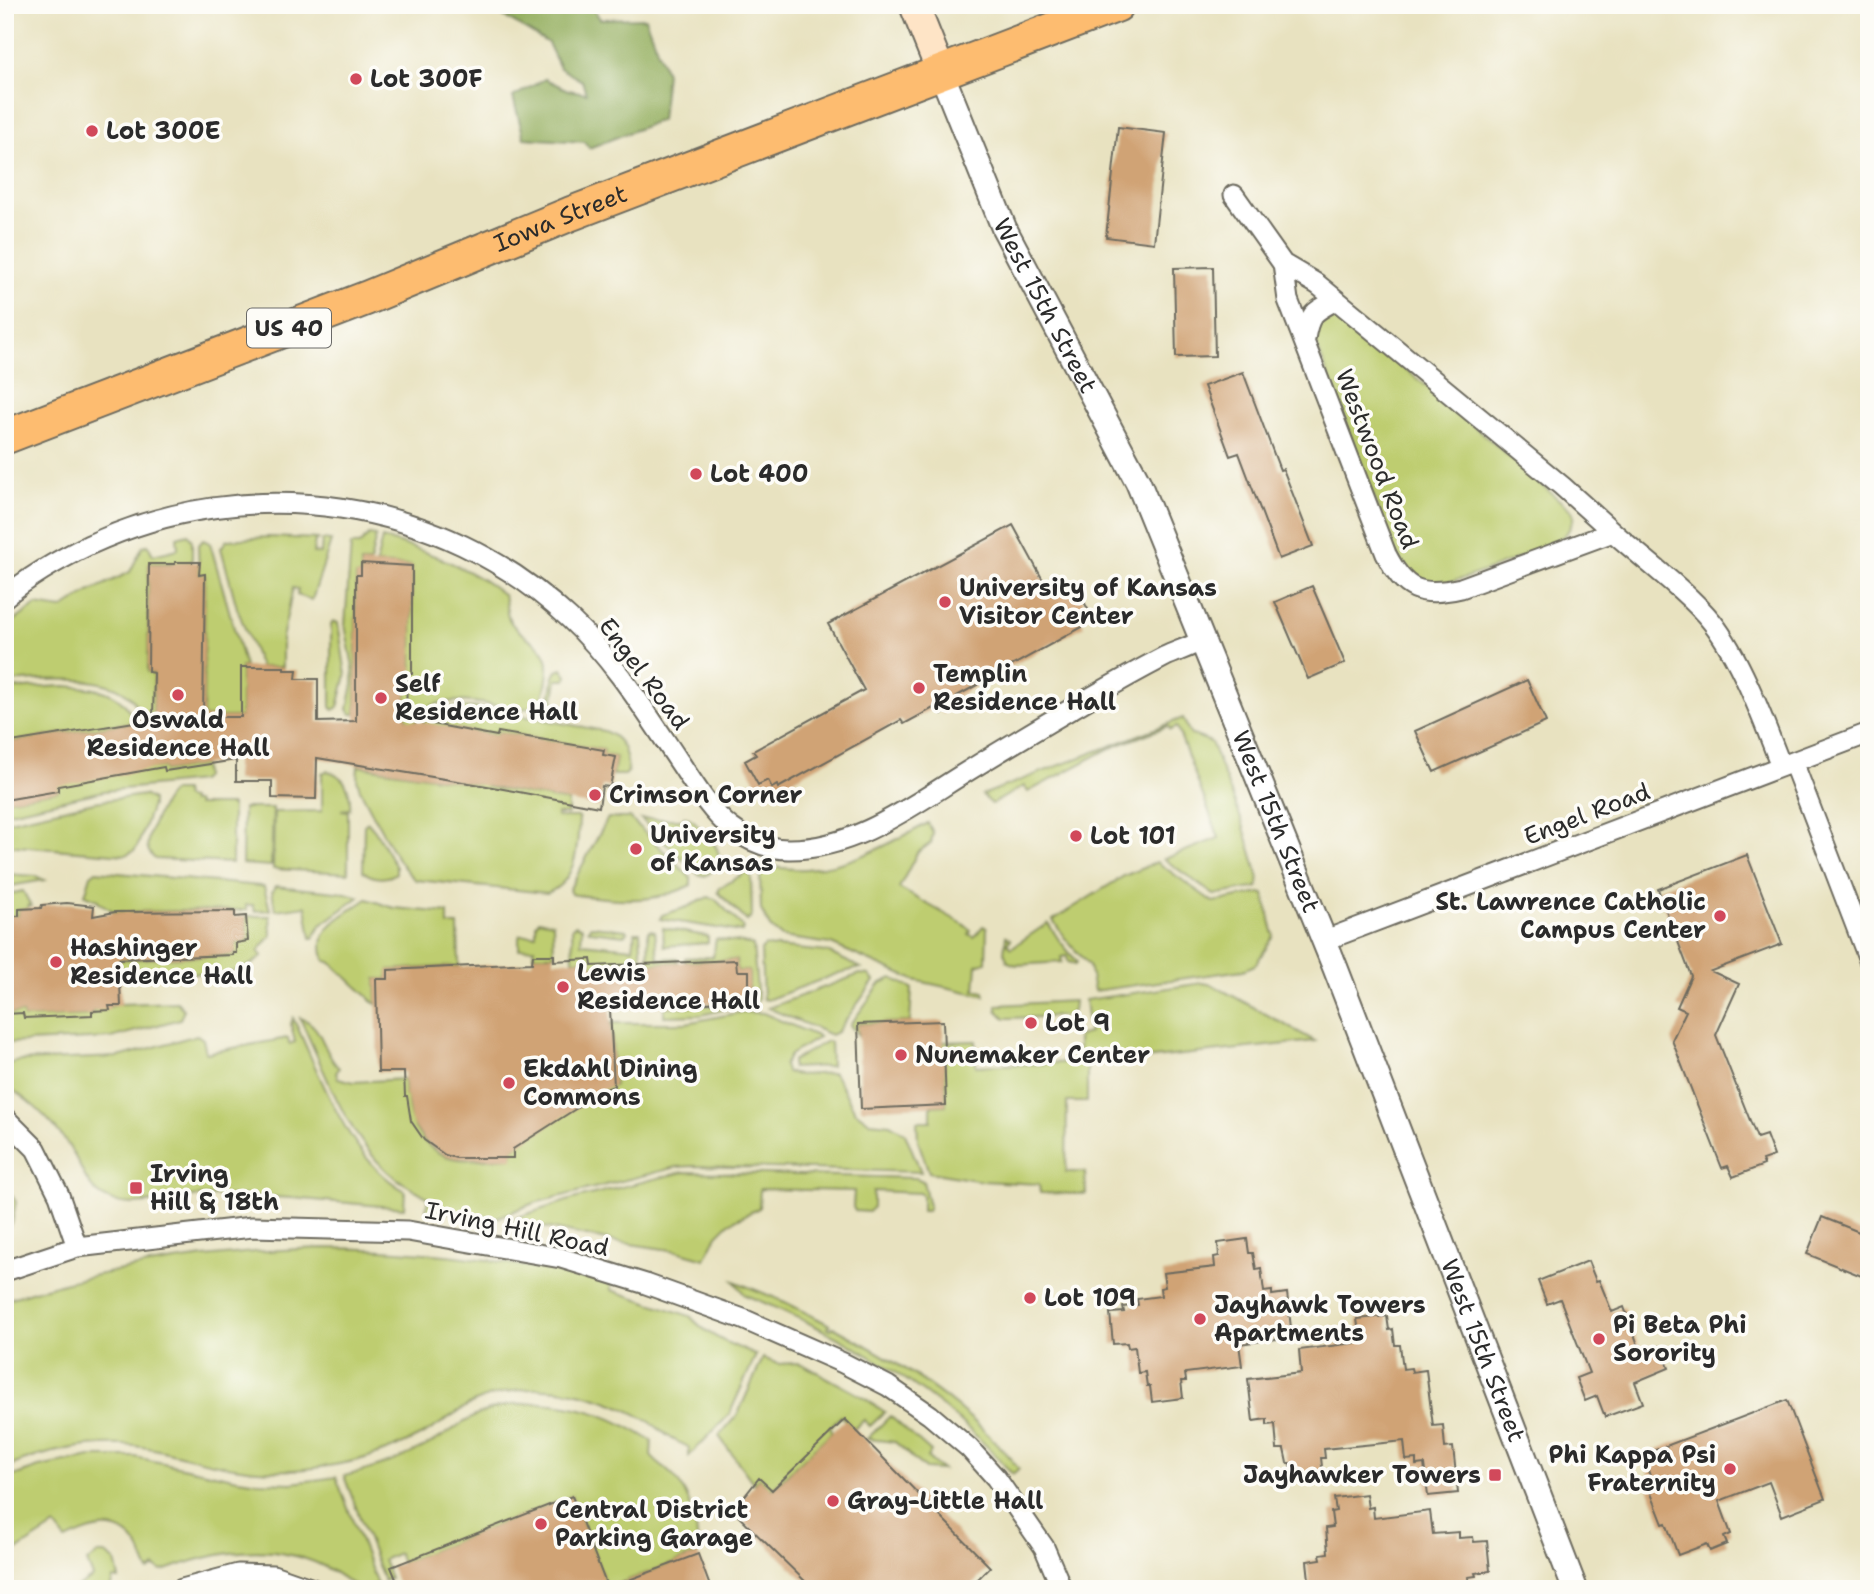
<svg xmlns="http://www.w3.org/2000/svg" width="1874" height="1594" viewBox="0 0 1874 1594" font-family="'Shantell Sans',sans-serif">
<rect width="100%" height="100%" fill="#fdfcf7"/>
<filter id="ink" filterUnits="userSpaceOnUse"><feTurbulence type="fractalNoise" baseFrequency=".0143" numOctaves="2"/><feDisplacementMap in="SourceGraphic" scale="14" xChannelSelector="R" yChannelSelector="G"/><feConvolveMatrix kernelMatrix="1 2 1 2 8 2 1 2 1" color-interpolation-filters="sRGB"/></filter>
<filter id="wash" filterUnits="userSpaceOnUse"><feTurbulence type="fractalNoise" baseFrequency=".00686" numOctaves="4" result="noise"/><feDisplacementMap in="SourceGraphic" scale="28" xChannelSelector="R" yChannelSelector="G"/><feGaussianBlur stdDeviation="1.57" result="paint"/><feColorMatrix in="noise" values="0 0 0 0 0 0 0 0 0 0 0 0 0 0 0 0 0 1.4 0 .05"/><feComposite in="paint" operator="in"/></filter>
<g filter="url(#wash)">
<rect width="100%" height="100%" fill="#e8e2c0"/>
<path fill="#becd6f" stroke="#747c4d" stroke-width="2" d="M1333 315 1341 318 1445 401 1572 511 1574 516C1572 523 1570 530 1565 535 1552 547 1467 579 1448 582 1439 583 1429 583 1421 580 1404 574 1398 557 1391 543L1315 341C1315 328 1320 318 1333 315Z
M188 534 192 541V562L149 564 148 672 154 673 153 719 142 720C139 712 137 703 129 696 103 672 38 681 5 682V628L36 605 62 609 89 592 130 572 143 546 148 545 153 555 178 549 177 537Z
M369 535 376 536 370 563H361V575L356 576V714H351L348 709 353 684V667L345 625 351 545H359Z
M268 537 319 539 315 540 313 553 321 554 322 540 331 541 312 600 297 595 298 589 293 588 282 638V667H260L237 608 221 548 227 540Z
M382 538C424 550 470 567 504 595 506 602 506 614 510 621 520 639 550 642 548 670 547 681 546 697 536 705 517 719 459 686 421 711L416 722 406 720 407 672 412 674V566L376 564Z
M203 540 210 543 245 667H241V717H203L205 575H199L198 546Z
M333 621 338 623 346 675 338 707 333 710 331 707V624Z
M562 669 567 676 566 680H557L551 715 547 714 554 676 557 671Z
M65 686C95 688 124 689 134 722L5 743V689Z
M453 707 480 708 604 731C623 738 627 753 628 772L625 775H613L616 757 603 755 604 750 499 732 497 736 422 723 427 714Z
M1183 718 1190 734 1211 742 1243 824 1259 878 1258 887 1214 895 1164 859 1219 838 1177 727 1170 730 1168 726 1108 749 1028 792 1024 786 992 804 982 795Z
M203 765 204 777 200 781 104 791 5 813V800L58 791 57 778 164 767 165 771Z
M358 766 478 784 488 779 487 787 568 801V814H557V817H579C578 846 577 882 547 893L416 880C397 867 373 812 360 790L357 779Z
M327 771C346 775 351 791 350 809L341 810 348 811V873L273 869 274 812 322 811V773Z
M173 791H184L185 798 191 799V802H196L197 805H232V863L155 859C152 856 149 853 148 849 144 838 164 798 173 791Z
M144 795 152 800V805L138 845 135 850 126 855 5 845V822L94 802Z
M243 808H273L271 866 242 864Z
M684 817C694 818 696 824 702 830 718 845 729 862 705 876L698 874 641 819H684Z
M608 818H630L691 878V885C661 900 637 901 604 898 593 897 581 896 571 894L569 890Z
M368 822 375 830 396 867V873C387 880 372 879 363 871L364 825Z
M928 823 933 833 931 843 917 853 899 888 963 924 971 930 969 934 974 937 983 926 987 928 986 962 977 965 975 990 984 992 985 996 914 980 831 944 782 937 770 927 761 910 760 870 762 866C777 867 791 870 806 869 851 866 889 844 928 823Z
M1157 862 1213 902 1260 893 1264 894 1274 936 1255 965 1243 970 1094 991 1089 966 1064 937 1053 920 1124 876Z
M96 871 260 886 264 887 270 910 255 911 253 905H246L247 910 115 912 98 902V900L85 895 91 875Z
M745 873H749L751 877 752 916 747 921 718 892 720 888Z
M5 874 36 876 44 880 5 887Z
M275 886 346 893 359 897 321 925 313 938H311L306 906 276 910 272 892Z
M23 891 31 906H28V909H19V916H5V895Z
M708 897 715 899 743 927 742 932 660 919 662 915 687 907Z
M367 899 394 908 448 913V925H458L459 966 389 970 388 979H376L377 1005 330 962 325 961C312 927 343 916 367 899Z
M246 916H270L271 936 258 951 262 956C234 983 196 973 162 969 145 967 125 970 107 971L106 960 233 955 236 953V943L248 941Z
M539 920 553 923 554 955H533L534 948 519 949V938L520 935H536V924Z
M1048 923 1059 940 1077 962 1076 964 1068 962 1067 956 1061 957 1062 962 1016 965 1008 962 1004 952 1006 936 1011 940 1007 943 1011 948Z
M576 925 582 928 581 943 633 948 635 932H640L642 964 592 966 591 959 573 960 572 928Z
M591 926 626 930 628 932 624 935 591 931 588 929Z
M663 928 706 936 708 937V943L664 946Z
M650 930 655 931 658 959 677 958 678 962 649 964 648 933Z
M716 939 749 944 753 946 758 1000 755 1003 742 1000 738 1006 702 1015 664 1016V1007L735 1004 738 997 749 995V971H737L736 960 685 962V958L713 957Z
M765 946 827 952 861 968 839 973 767 1000 763 999 761 950Z
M860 974 869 975 874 981 837 1032 831 1035 768 1008Z
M892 978 912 988 910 1022 858 1024V1035L850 1025 881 983Z
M1203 983 1213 985 1315 1041 1087 1065V1102H1067L1066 1172H1085L1086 1194 1040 1193 1039 1184 982 1181 929 1172 918 1141 917 1121H931V1106L946 1105 943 1042 976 1041V1066L1078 1062V1036L1089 1033 1085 1000Z
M1074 1001 1073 1011 1067 1016 1010 1018H1005L997 1010V1005Z
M177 1002 184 1010 180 1019 111 1038 7 1043 5 1012 7 1014 23 1013 24 1018 92 1015V1011L121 1004Z
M742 1012 763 1013 819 1037 790 1055 784 1065 786 1072 797 1075 834 1073 855 1111 870 1122 890 1124 905 1133 921 1172 693 1166 677 1167 534 1203 496 1218 426 1210 428 1198C415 1189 399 1182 387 1171 344 1131 325 1071 300 1018 324 1025 322 1053 339 1068L336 1073 338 1078 354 1082 404 1079 405 1095 408 1097C408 1126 427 1155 458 1159 476 1161 495 1158 512 1157L513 1149 590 1091 614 1086 611 1023H686Z
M293 1018C321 1076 347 1158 405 1191L404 1208C334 1203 261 1191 191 1197 164 1199 127 1212 102 1196 86 1186 82 1168 73 1153 57 1125 32 1102 5 1085V1069H8V1064L19 1061 119 1057 197 1035 203 1039 206 1053 288 1038 289 1044 295 1042 291 1024Z
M827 1041 830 1042 831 1066 792 1068V1061Z
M683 1172 916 1178 923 1181 929 1206 927 1211H922V1195L919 1193 873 1191V1207L869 1212 855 1211 853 1207 854 1191 760 1189 759 1208 729 1223 717 1235 705 1259 677 1251 617 1242 509 1220 573 1199Z
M5 1185 16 1202 12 1223 5 1232Z
M322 1248C420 1249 515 1260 611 1284V1290L690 1316C707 1336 731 1345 756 1355L729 1415 689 1456V1448C685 1444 681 1444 676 1441 667 1437 659 1428 650 1422 618 1403 583 1390 545 1389 523 1388 494 1393 473 1403 455 1411 441 1425 424 1434 395 1449 366 1460 334 1465 301 1471 267 1473 234 1467 200 1462 169 1450 135 1446 92 1441 45 1451 5 1468V1300C108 1266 214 1252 322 1248Z
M734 1281 785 1302 830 1325 828 1328 831 1329 833 1327C902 1364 970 1407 1019 1469L1012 1474C945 1394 842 1333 745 1295Z
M763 1358 778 1364 798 1363 804 1365 863 1397 885 1412 870 1426 864 1420 854 1429 841 1416 830 1427 833 1431 771 1490 759 1478 754 1484 719 1436 738 1414Z
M540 1403C586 1406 614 1417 652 1441L651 1456C658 1465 669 1470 676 1479 692 1500 698 1528 698 1554L607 1588 572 1496 402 1563 398 1553 383 1560 390 1578 384 1581 344 1476C375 1469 403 1459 431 1443 450 1433 466 1418 487 1411 504 1404 522 1404 540 1403Z
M890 1416 931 1452 927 1457 942 1470 925 1469 895 1442 867 1439Z
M91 1457H135L238 1479 260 1482 292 1483 336 1477 377 1584 359 1588C346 1582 335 1571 321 1565 270 1542 217 1551 166 1570L161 1571 155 1567 149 1571C144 1563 143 1553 137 1545 117 1517 91 1529 66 1540L55 1526 5 1558V1479L39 1467Z
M98 1554H105L115 1560 119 1579H113L110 1589H74L93 1577 87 1562Z"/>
<path fill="#96b062" stroke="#606e46" stroke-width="2" d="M494 5H591L600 19 645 18 666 73 661 120 589 148 585 142 524 138 513 97 545 79 568 90 586 93 582 81 560 68 548 43 496 12Z"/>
<g id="blocks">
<path fill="#d0a374" d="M1118 127 1166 133 1154 243 1106 237Z
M1213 267 1215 356 1176 357 1174 268Z
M1243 372 1280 470 1283 469 1313 546 1279 559 1239 453 1230 456 1204 386Z
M1013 525 1051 595 1064 588 1067 592 1076 587 1089 611 1079 616 1084 626 957 696 961 703 942 714 937 706 904 724 901 720 778 788 777 785 772 788 768 780 758 785 745 761 756 755 753 751 864 690 828 624Z
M175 562H200L199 575 205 574 203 717H241V667H284V670H297L296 679H318V722L356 721V575H361V563L412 566V674H407L406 719 497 736 498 732 604 750 603 755 616 757 610 787 602 786 599 807 487 786 317 758 316 799 272 798V781H236V760L165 771 164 767 58 786V791L5 800V743L153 719 154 673 148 672 149 564H175Z
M1312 586 1345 663 1308 679 1275 602Z
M1527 680 1546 722 1434 772 1415 731Z
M1747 855 1782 944 1711 971 1739 984 1716 1035 1757 1138 1766 1135 1774 1156 1762 1160 1764 1165 1733 1177 1728 1166 1722 1168 1720 1163 1672 1040 1686 1011 1677 1007 1691 976 1658 889Z
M67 903 94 906 93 916 115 912 235 911V917L246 916 248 941 236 943V953H233V955L119 959 121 1006H109L110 1010 92 1011V1015L24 1018 23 1013 6 1014 5 916H19V909L41 908 42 905Z
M533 955H554V961L591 959 592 966 736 960 737 971H749V995L738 997V1001L610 1009 614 1086 585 1096 588 1101 513 1149V1158H456L445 1155 424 1140 411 1121 407 1096H405L404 1072H378L376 979H388V970L532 963Z
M943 1021 946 1105 861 1109 858 1024Z
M1822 1217 1869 1236V1279L1807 1254Z
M1247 1239 1249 1253H1253L1256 1269 1261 1268 1264 1292 1272 1291V1295L1287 1293 1292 1337 1239 1344 1242 1366 1185 1373 1186 1381H1181L1183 1398 1152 1402 1150 1386H1147L1145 1372 1138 1373 1135 1347 1128 1348 1127 1343 1113 1344 1110 1313 1124 1312 1123 1307 1138 1305 1137 1299 1161 1296 1160 1288 1165 1287 1163 1273 1215 1267 1214 1257 1219 1256 1218 1243Z
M1588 1261 1596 1281 1599 1280 1612 1312 1624 1307 1641 1353 1660 1346 1669 1368 1635 1382 1643 1403 1605 1417 1597 1396 1585 1401 1576 1378 1589 1373 1560 1299 1547 1304 1538 1281Z
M1387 1316 1389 1330 1393 1329 1395 1345H1400L1403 1369 1411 1368 1412 1372 1426 1370 1433 1426 1443 1425 1445 1448 1453 1447 1458 1493 1428 1496 1424 1464 1416 1465V1459L1406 1460 1404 1441 1324 1449 1325 1458H1321L1323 1475 1292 1478 1290 1463H1287L1284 1449H1277L1275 1424 1267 1425V1419L1253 1421 1248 1379 1301 1373 1299 1350 1355 1343 1354 1333H1359L1357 1319Z
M1787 1400 1825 1499 1782 1516 1769 1482 1719 1501 1731 1534 1724 1537 1727 1544 1710 1551 1707 1544 1678 1555 1666 1523 1663 1524 1649 1488 1654 1486 1642 1455Z
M845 1419 990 1567 968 1589H813L733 1511 759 1478 772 1490Z
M1366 1494 1368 1508 1373 1507 1374 1518 1430 1511 1433 1534 1459 1532V1538L1473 1537 1474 1542 1487 1541 1490 1571 1475 1573 1476 1576 1468 1577 1470 1589H1310L1307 1561 1321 1559 1320 1554 1328 1553 1326 1528 1333 1527 1331 1512 1336 1511 1334 1498Z
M572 1496 608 1589H400L391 1567Z
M698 1554 711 1589H611L610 1587Z"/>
</g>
</g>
<g filter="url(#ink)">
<use href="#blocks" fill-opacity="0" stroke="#6d6b5f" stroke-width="2"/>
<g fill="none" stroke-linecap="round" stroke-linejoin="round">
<defs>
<path id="minor" d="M1234 195 1283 264 1317 284 1562 486 1613 532 1461 588C1420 597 1405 591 1386 554L1288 300 1283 264
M1305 339C1309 313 1314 312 1336 300
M1613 532C1643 559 1687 591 1712 622 1741 659 1764 722 1781 766
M5 597C30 576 60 559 89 545 249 470 441 497 570 619 614 660 645 711 678 760 693 782 709 810 730 827 747 840 767 849 788 849 855 850 914 804 968 771 1008 746 1049 722 1090 698 1114 684 1139 670 1164 657 1177 651 1190 647 1203 640
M1793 762 1869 960
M1323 941 1869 733
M5 1118 36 1149 59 1195 77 1247
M5 1271 77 1247 252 1227 408 1231 561 1258 646 1284 743 1319 843 1363 888 1386 930 1415 969 1448 996 1478 1044 1547 1062 1589
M182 1589 238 1574 273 1575 313 1589"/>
<g id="tertiary">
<path id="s1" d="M941 72 1004 228 1138 482 1335 967 1575 1589"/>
</g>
<path id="secondary" d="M914 5 941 72"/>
<g id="trunk">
<path id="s2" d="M5 437 367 298 570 214 1117 5"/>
</g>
</defs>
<use href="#minor" stroke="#6d6b5f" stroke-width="23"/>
<use href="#tertiary" stroke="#6d6b5f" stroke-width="28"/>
<use href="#secondary" stroke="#6d6b5f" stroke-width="32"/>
<use href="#trunk" stroke="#6d6b5f" stroke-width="37"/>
<use href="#minor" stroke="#fff" stroke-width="19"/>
<use href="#tertiary" stroke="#fff" stroke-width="24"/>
<use href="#secondary" stroke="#fee4c6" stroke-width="28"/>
<use href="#trunk" stroke="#fdbc70" stroke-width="33"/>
</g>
</g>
<g fill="#d1495b" stroke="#fdfcf7" stroke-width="2.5">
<circle cx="356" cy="79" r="7"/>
<circle cx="92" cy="131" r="7"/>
<circle cx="696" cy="474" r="7"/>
<circle cx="945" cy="602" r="7"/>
<circle cx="919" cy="688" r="7"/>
<circle cx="178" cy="695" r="7"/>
<circle cx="381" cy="698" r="7"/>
<circle cx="595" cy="795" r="7"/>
<circle cx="1076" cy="836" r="7"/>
<circle cx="636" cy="849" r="7"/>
<circle cx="1720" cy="916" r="7"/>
<circle cx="56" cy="962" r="7"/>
<circle cx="563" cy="987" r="7"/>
<circle cx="1031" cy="1023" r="7"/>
<circle cx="901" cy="1055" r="7"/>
<circle cx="509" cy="1083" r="7"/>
<rect x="129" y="1181" width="14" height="14" rx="3.5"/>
<circle cx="1030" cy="1298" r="7"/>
<circle cx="1200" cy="1319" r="7"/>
<circle cx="1599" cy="1339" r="7"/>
<circle cx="1730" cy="1469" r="7"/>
<rect x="1488" y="1468" width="14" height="14" rx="3.5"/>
<circle cx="833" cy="1501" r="7"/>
<circle cx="541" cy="1524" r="7"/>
</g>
<g text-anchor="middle" stroke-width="7" stroke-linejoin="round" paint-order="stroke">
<rect fill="#fdfcf7" stroke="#6a6a68" stroke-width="2" x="247" y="308.5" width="84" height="39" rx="5"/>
<g font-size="23" font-weight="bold" fill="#2b2b2b">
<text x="289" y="336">US 40</text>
</g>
<g font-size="24" font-weight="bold" fill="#2b2b2b" stroke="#fdfcf7" text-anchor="start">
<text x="370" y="87">Lot 300F</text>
<text x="106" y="139">Lot 300E</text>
<text x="710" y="482">Lot 400</text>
<text x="959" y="596">University of Kansas<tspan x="959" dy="28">Visitor Center</tspan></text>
<text x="933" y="682">Templin<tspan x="933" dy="28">Residence Hall</tspan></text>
<text x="395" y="692">Self<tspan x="395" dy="28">Residence Hall</tspan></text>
<text x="178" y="728" text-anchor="middle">Oswald<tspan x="178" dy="28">Residence Hall</tspan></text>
<text x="609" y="803">Crimson Corner</text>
<text x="650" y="843">University<tspan x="650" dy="28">of Kansas</tspan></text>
<text x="1090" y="844">Lot 101</text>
<text x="1706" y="910" text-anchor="end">St. Lawrence Catholic<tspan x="1706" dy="28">Campus Center</tspan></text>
<text x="70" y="956">Hashinger<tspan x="70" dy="28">Residence Hall</tspan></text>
<text x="577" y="981">Lewis<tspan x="577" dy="28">Residence Hall</tspan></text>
<text x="1045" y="1031">Lot 9</text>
<text x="915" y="1063">Nunemaker Center</text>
<text x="523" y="1077">Ekdahl Dining<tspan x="523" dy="28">Commons</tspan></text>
<text x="150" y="1182">Irving<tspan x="150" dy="28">Hill &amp; 18th</tspan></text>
<text x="1044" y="1306">Lot 109</text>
<text x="1214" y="1313">Jayhawk Towers<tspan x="1214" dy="28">Apartments</tspan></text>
<text x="1613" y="1333">Pi Beta Phi<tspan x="1613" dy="28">Sorority</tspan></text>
<text x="1716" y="1463" text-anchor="end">Phi Kappa Psi<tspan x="1716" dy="28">Fraternity</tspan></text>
<text x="1481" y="1483" text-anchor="end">Jayhawker Towers</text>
<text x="847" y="1509">Gray-Little Hall</text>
<text x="555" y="1518">Central District<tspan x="555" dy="28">Parking Garage</tspan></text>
</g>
<g font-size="24" fill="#2b2b2b" stroke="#fdfcf7">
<text dy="8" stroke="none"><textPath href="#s2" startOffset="597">Iowa Street</textPath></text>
<text dy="8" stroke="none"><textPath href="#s1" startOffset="256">West 15th Street</textPath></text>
<text transform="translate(1377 459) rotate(69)" y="8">Westwood Road</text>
<text transform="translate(644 674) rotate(53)" y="8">Engel Road</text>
<text transform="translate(1587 814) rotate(-21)" y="8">Engel Road</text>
<text dy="8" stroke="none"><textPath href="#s1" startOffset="822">West 15th Street</textPath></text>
<text transform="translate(517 1229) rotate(12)" y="8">Irving Hill Road</text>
<text dy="8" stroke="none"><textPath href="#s1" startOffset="1390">West 15th Street</textPath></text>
</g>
</g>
<rect width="1874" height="1594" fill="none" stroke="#fdfcf7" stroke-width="28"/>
</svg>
